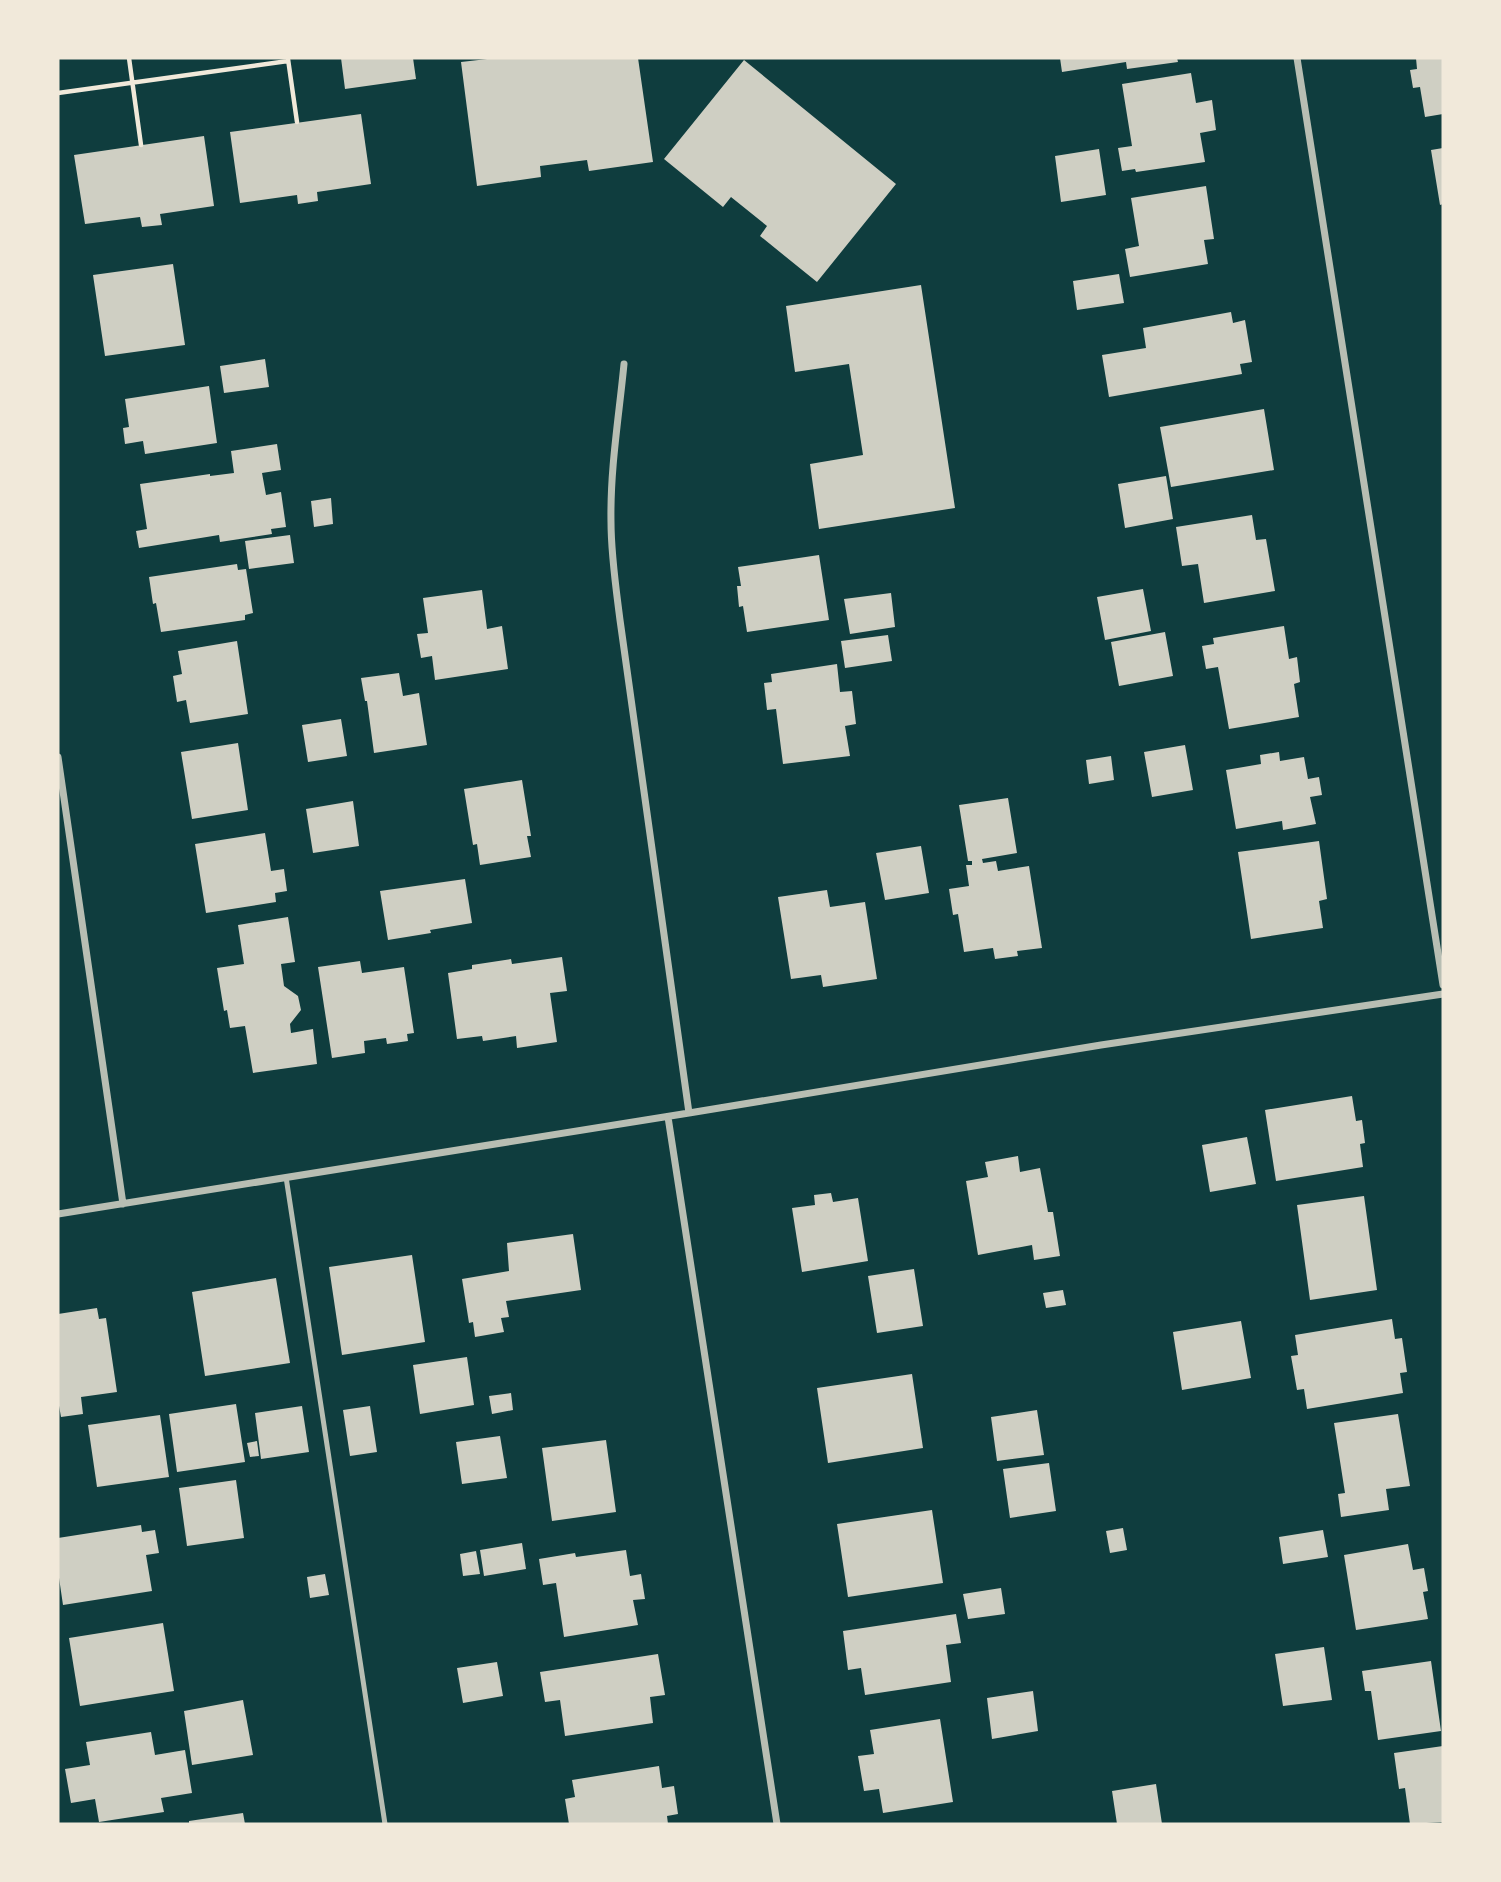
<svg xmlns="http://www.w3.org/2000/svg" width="1501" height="1882" viewBox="0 0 1501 1882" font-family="Signika,sans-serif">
<rect width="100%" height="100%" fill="#0f3d3e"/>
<path fill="#cfcfc3" d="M341 58H413L416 79 345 89Z
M496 58H638L653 162 589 171 587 160 540 166 541 177 477 186 461 62Z
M1060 58H1177L1178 62 1127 69 1126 62 1062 72Z
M1416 58H1443V114L1425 117 1420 87 1413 88 1410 70 1417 69Z
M744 60 896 184 817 282 760 236 767 226 731 197 723 207 664 159Z
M1191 73 1196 103 1212 100 1216 130 1200 133 1205 162 1136 172 1135 169 1122 171 1118 148 1132 146 1122 84Z
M361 114 371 184 317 192 318 201 298 204 297 195 240 203 230 132Z
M204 136 214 206 160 214 162 225 142 227 140 217 85 224 74 155Z
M1443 148V204L1440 205 1431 150Z
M1099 149 1106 195 1061 202 1055 156Z
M1206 186 1214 239 1204 240 1208 264 1130 277 1125 249 1139 246 1131 198Z
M173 264 185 345 105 356 93 275Z
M1119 274 1124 303 1077 310 1073 281Z
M921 285 955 508 819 529 810 464 863 455 849 364 795 372 786 306Z
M1231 312 1233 323 1245 320 1252 362 1240 364 1242 374 1109 397 1102 355 1146 348 1143 328Z
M265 359 269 387 224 393 220 366Z
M209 386 217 443 145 454 143 441 125 444 123 428 129 427 125 399Z
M1264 409 1274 470 1171 487 1160 427Z
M277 444 281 470 262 473 266 495 281 492 286 527 271 529 272 534 220 542 219 535 139 548 136 531 147 529 140 484 210 474V476L234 473 231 451Z
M1166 476 1173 519 1125 528 1118 484Z
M331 498 333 524 314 527 311 501Z
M1252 515 1256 540 1266 539 1275 591 1204 603 1198 564 1182 566 1176 527Z
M290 535 294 563 249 569 245 541Z
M819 555 829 620 747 632 743 606 739 607 737 586H741L738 567Z
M237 564 238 570 246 569 253 613 245 615V620L161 632 156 603 153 604 149 577Z
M1143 589 1151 631 1105 640 1097 597Z
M482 590 487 629 502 626 508 669 435 680 432 656 421 658 417 634 428 633 423 598Z
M891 593 895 627 850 634 844 599Z
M1284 626 1289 659 1297 657 1300 682 1294 684 1299 717 1229 729 1218 667 1206 669 1202 646 1214 644 1213 638Z
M1165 632 1173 676 1119 686 1111 642Z
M888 635 892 661 845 668 841 641Z
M237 641 248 714 190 723 186 700 177 702 173 676 182 674 178 651Z
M837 664 840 692 852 691 856 724 845 726 850 756 783 764 776 709 767 710 764 683 772 682 771 674Z
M399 673 403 696 419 693 427 745 374 753 367 701H365L361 678Z
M341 719 347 756 308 762 302 725Z
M238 743 248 810 192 819 181 752Z
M1185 745 1193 790 1152 797 1144 752Z
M1279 752 1280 761 1304 757 1308 779 1319 777 1322 795 1310 797 1316 824 1283 830 1282 821 1236 829 1226 770 1261 764 1260 755Z
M1111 756 1114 780 1089 784 1086 760Z
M522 780 531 836H527L531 857 480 865 477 844 473 845 464 789Z
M1008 798 1017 853 982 859 983 863 996 861 998 871 1029 866 1042 948 1017 951 1018 956 995 959 993 948 964 952 958 914 953 915 949 889 969 886 966 865H972V861H968L959 805Z
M353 801 359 846 313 853 306 809Z
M265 833 271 871 284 869 287 891 275 893 276 902 206 913 195 844Z
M1319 841 1327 899 1319 901 1323 928 1251 939 1238 852Z
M921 846 929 893 885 900 876 853Z
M465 879 472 923 430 930 431 933 388 940 380 891Z
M827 890 830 907 865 902 877 979 823 987 821 975 791 979 778 897Z
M288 917 295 962 281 964 284 986 298 996 301 1010 290 1024 291 1033 313 1029 317 1064 253 1073 245 1026 230 1028 227 1010 224 1011 217 968 244 964 238 925Z
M562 957 567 991 550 993 557 1042 517 1048 516 1036 483 1041 482 1036 457 1039 448 973 472 969V965L511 959 512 964Z
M360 961 362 973 404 967 414 1033 407 1034 408 1041 387 1044 386 1038 364 1041 365 1053 332 1058 318 967Z
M1352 1096 1356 1121 1362 1120 1365 1143 1360 1144 1363 1167 1276 1181 1265 1110Z
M1247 1137 1256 1184 1210 1192 1202 1145Z
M1018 1156 1020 1172 1040 1168 1048 1212H1053L1060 1256 1034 1260 1032 1245 978 1255 966 1181 988 1177 985 1162Z
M831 1193 833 1202 858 1198 868 1261 802 1272 792 1208 815 1205 814 1195Z
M1364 1196 1377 1290 1310 1300 1297 1205Z
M573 1234 581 1290 506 1301 509 1317 501 1318 504 1332 475 1337 473 1322 469 1323 462 1279 509 1271 507 1243Z
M412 1255 425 1342 342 1355 329 1267Z
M914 1269 923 1326 877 1333 868 1276Z
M276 1278 290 1363 205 1376 192 1292Z
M1063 1290 1066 1305 1046 1308 1043 1293Z
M97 1308 99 1319 106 1318 117 1392 81 1397 83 1414 61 1417 58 1400V1314Z
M1392 1319 1395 1339 1402 1338 1407 1372 1400 1373 1403 1393 1307 1409 1304 1389 1297 1390 1291 1356 1298 1355 1295 1335Z
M1241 1321 1251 1378 1182 1390 1173 1332Z
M467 1357 474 1405 420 1414 413 1365Z
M912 1374 923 1448 828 1463 817 1388Z
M511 1393 513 1410 492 1414 489 1396Z
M236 1404 245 1462 177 1472 169 1414Z
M302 1406 309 1452 261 1459 255 1413Z
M370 1406 377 1452 350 1456 343 1410Z
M1037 1410 1044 1455 997 1461 991 1417Z
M1398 1414 1410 1486 1386 1489 1389 1510 1341 1517 1338 1494 1345 1493 1334 1423Z
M160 1415 169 1477 97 1487 88 1425Z
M500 1436 507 1478 462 1484 456 1442Z
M606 1440 616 1512 552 1521 542 1448Z
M257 1441 259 1456 250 1457 247 1443Z
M1049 1463 1056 1511 1010 1518 1003 1469Z
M236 1480 244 1538 187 1546 179 1488Z
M932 1510 943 1583 848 1597 837 1524Z
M141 1525 142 1532 155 1530 159 1553 146 1555 152 1591 63 1605 58 1571V1538Z
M1123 1528 1127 1550 1110 1553 1106 1531Z
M1323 1530 1328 1557 1283 1564 1279 1537Z
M522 1543 526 1569 484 1576 480 1550Z
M1408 1544 1413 1570 1424 1568 1428 1591 1423 1592 1428 1619 1356 1630 1344 1555Z
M626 1550 630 1576 641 1574 645 1599 633 1600 638 1625 564 1637 556 1583 543 1585 539 1559 575 1553 576 1557Z
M476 1551 480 1574 463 1576 460 1554Z
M325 1574 329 1595 310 1598 307 1577Z
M1001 1588 1005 1614 968 1619 963 1594Z
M956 1614 961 1643 946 1645 951 1682 865 1695 861 1668 848 1670 843 1631Z
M163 1623 174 1691 80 1706 69 1638Z
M1324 1647 1332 1700 1283 1706 1275 1654Z
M658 1654 665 1695 650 1697 653 1723 565 1736 560 1700 545 1702 540 1672Z
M1431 1661 1441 1731 1378 1740 1371 1691H1365L1362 1671Z
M497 1662 503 1696 463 1703 457 1668Z
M1033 1691 1038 1731 992 1739 987 1698Z
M243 1700 253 1755 192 1765 184 1711Z
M940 1719 953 1802 883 1813 879 1789 864 1791 858 1756 874 1754 870 1730Z
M151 1732 155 1755 185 1750 192 1793 161 1798 164 1812 99 1822 95 1799 71 1803 65 1769 90 1765 86 1742Z
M1443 1746V1822L1410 1824 1405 1788 1399 1789 1394 1753Z
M659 1766 662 1788 674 1786 678 1814 667 1816 668 1824H569L565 1799 575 1797 572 1780Z
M1156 1784 1162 1824H1117L1112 1791Z
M243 1813 245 1824H189V1821Z"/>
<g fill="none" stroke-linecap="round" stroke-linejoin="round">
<path stroke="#f1e9da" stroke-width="4.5" d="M129 58 141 145
M288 59 297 122
M58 93 288 61"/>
<path stroke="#b8beb3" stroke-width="5" d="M286 1177 385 1824"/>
<path stroke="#b8beb3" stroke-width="7" d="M1297 58 1443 985
M624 364C619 416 610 469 611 522 611 555 616 588 620 620L689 1113
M58 757 123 1204
M668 1117 777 1824
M58 1214 689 1113 1101 1045 1443 994"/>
</g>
<rect width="1501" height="1882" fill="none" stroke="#f1e9da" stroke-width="119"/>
</svg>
